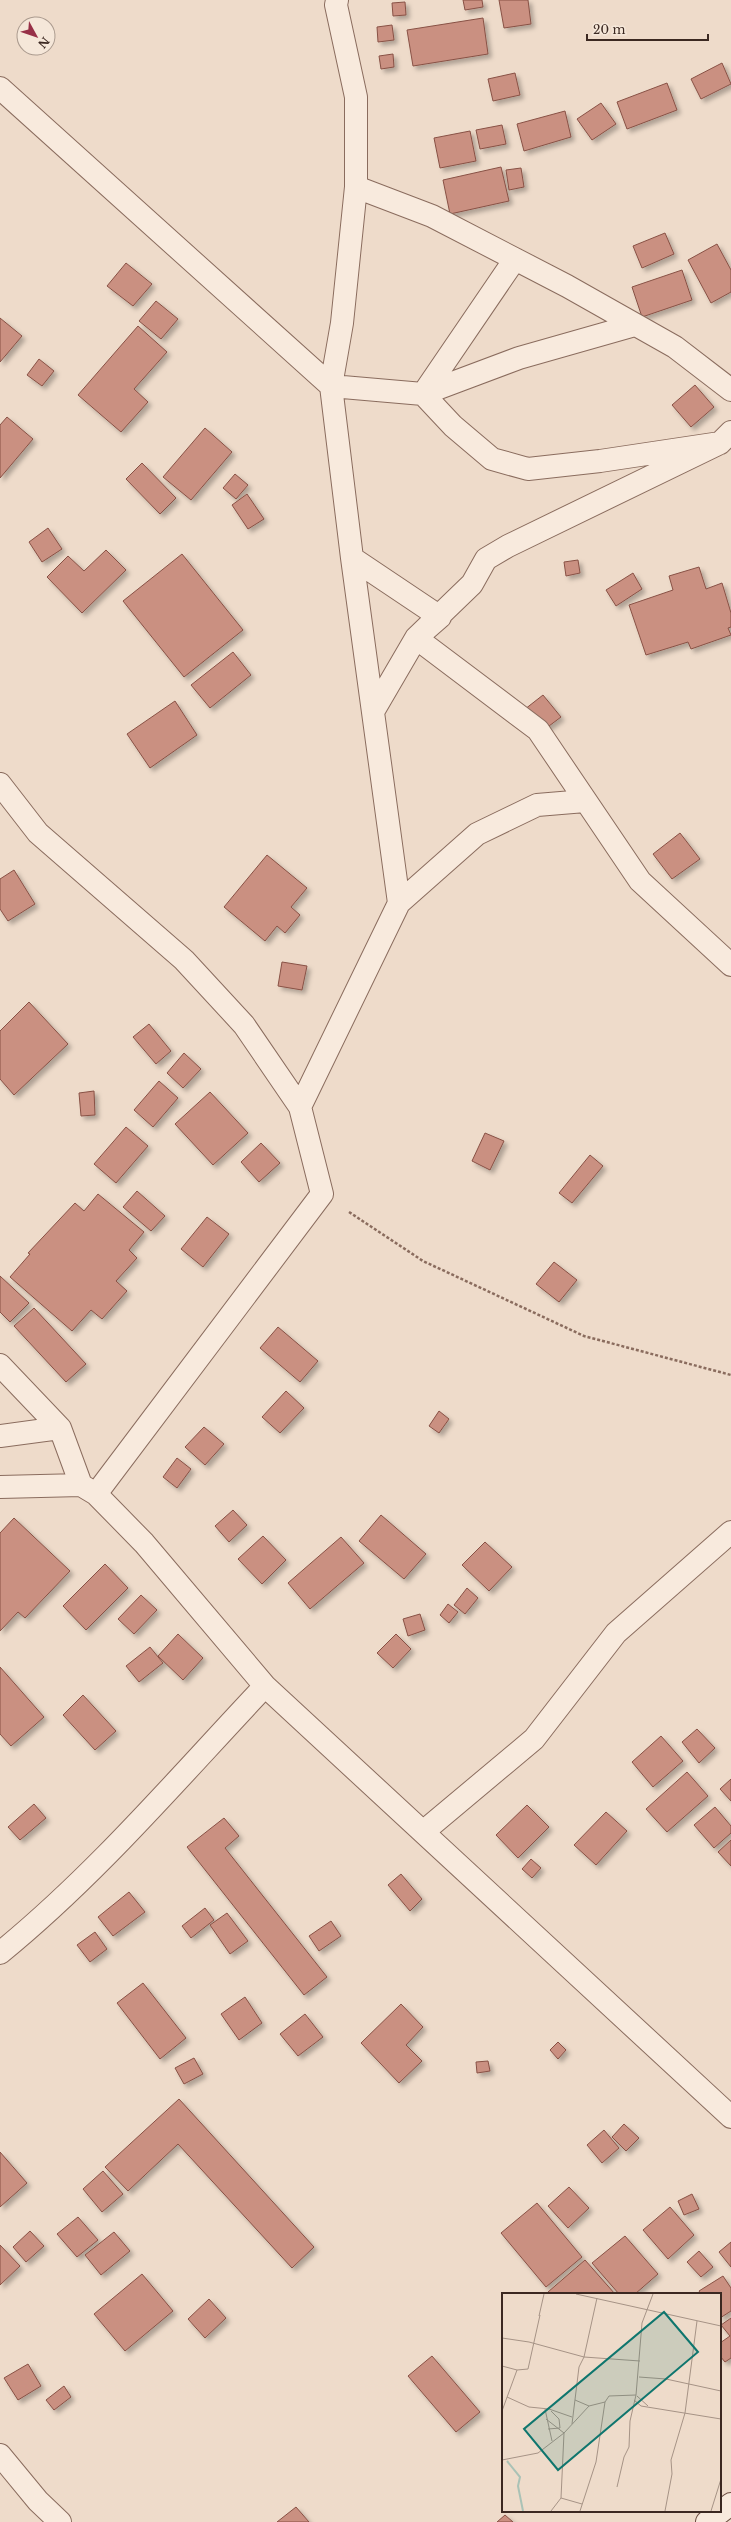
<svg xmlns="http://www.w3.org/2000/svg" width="731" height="2522" viewBox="0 0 731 2522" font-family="'Libre Baskerville',serif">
<defs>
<filter id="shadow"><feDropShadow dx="3.5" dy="3.5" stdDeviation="2" flood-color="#0004"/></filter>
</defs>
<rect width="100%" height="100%" fill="#eedbca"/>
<path fill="#ca9081" stroke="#885145" filter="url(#shadow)" d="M463 0H482L483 7 465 10Z
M499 0H528L531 24 504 28Z
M405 2 406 15 393 16 392 3Z
M483 18 488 54 413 66 407 30Z
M392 25 394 40 378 42 377 27Z
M393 54 394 67 381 69 379 56Z
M722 63 731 84 701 99 691 79Z
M515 73 520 95 493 101 488 79Z
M667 83 677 110 627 129 617 102Z
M601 103 616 124 592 140 577 119Z
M565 111 571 137 524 151 517 124Z
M502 125 506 144 480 149 476 130Z
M470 131 476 161 440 168 434 138Z
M501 167 509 201 450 214 443 180Z
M521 168 524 187 509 190 506 170Z
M665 233 674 254 642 268 633 246Z
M717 244 731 270V292L711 303 688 260Z
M126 263 152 284 133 306 107 286Z
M682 270 692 300 642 317 632 287Z
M156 301 178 319 161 339 139 321Z
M0 318 22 336 0 362Z
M138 326 167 352 134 389 148 402 121 432 78 395Z
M39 359 54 371 42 386 27 375Z
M695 385 714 407 691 427 672 405Z
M7 417 33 439 0 478V425Z
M205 428 232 452 191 500 163 477Z
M142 463 176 498 160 514 126 479Z
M235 474 248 485 236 499 223 488Z
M247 494 264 519 248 529 232 505Z
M48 528 62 549 42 562 29 542Z
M106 550 126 570 82 613 47 577 68 556 84 571Z
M182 554 243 630 184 677 123 601Z
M578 560 580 573 566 576 564 562Z
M699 567 706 589 722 583 731 613V627L728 628 731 635 691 649 688 642 646 655 629 605 673 590 669 576Z
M633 573 642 589 616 606 606 590Z
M233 652 251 675 210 708 191 685Z
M543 695 561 717 537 735 520 713Z
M175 701 197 735 150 768 127 734Z
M680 833 700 859 672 879 653 854Z
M267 855 307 888 291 907 300 915 285 933 277 926 265 941 224 907Z
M14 870 35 904 8 921 0 909V879Z
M282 962 307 966 302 990 278 986Z
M29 1002 68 1044 14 1095 0 1079V1031Z
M149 1024 171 1051 156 1064 133 1037Z
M184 1053 201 1069 183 1088 167 1073Z
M159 1081 178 1098 153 1127 134 1110Z
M94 1091 95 1115 81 1116 79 1093Z
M210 1092 248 1133 213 1165 175 1124Z
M126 1127 148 1146 116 1183 94 1164Z
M485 1133 504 1141 490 1170 472 1161Z
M261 1143 280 1163 259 1182 241 1162Z
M590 1155 603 1166 572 1203 559 1193Z
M137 1191 165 1216 151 1231 123 1207Z
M98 1194 144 1232 129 1250 137 1258 116 1281 127 1291 102 1319 91 1310 72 1331 10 1277 30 1254 28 1253 75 1203 84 1211Z
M207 1217 229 1234 203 1267 181 1249Z
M554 1262 577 1280 559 1302 536 1284Z
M0 1276 29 1303 10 1322 0 1312Z
M34 1308 86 1364 66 1382 14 1326Z
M278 1327 318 1361 300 1382 260 1348Z
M286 1391 304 1408 280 1433 262 1417Z
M439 1411 449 1419 439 1433 429 1426Z
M204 1427 224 1444 205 1465 185 1447Z
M177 1458 191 1469 177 1488 163 1477Z
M233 1510 247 1525 229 1542 215 1526Z
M381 1515 426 1554 404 1579 359 1541Z
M14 1518 70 1571 25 1618 18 1612 0 1631V1533Z
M263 1536 286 1560 262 1584 238 1559Z
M341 1537 364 1563 310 1609 288 1583Z
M485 1542 512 1567 489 1591 462 1565Z
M105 1564 128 1588 86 1630 63 1606Z
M467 1588 478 1598 465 1614 454 1605Z
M141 1595 157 1610 134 1634 118 1619Z
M448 1604 458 1612 449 1623 440 1615Z
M420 1614 425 1630 408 1636 403 1619Z
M178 1634 203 1658 183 1680 158 1656Z
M396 1634 411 1649 393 1668 377 1653Z
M150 1647 163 1663 139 1682 126 1666Z
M0 1667 44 1717 11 1746 0 1734Z
M83 1695 116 1731 95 1750 63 1715Z
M697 1729 715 1748 699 1763 682 1742Z
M661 1736 683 1761 653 1787 632 1762Z
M687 1772 708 1796 667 1832 646 1809Z
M731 1779V1801L720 1789Z
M34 1804 46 1818 20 1840 8 1827Z
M527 1805 549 1827 518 1858 496 1835Z
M715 1807 731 1826V1833L714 1848 694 1825Z
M606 1812 627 1831 596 1865 574 1845Z
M224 1818 239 1836 225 1848 327 1977 304 1995 187 1847Z
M731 1840V1866L718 1852Z
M531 1859 541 1868 532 1878 522 1869Z
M401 1874 422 1899 410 1911 388 1885Z
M129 1892 145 1912 113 1936 98 1917Z
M205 1908 214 1920 191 1938 182 1926Z
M227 1913 248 1941 230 1954 210 1925Z
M331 1921 341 1936 319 1951 309 1936Z
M95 1932 107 1949 90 1962 77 1945Z
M143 1983 186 2038 160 2059 117 2003Z
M245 1997 262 2023 239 2040 221 2014Z
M401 2004 423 2027 406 2045 422 2061 399 2083 361 2043Z
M305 2014 323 2037 298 2056 280 2034Z
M558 2042 566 2050 558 2059 550 2050Z
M194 2058 203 2074 184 2084 175 2068Z
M488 2061 490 2071 477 2073 476 2062Z
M179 2099 314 2247 292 2268 178 2144 128 2191 105 2167Z
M624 2124 639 2138 626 2151 612 2137Z
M604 2130 619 2148 602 2163 587 2145Z
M0 2152 27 2183 0 2207Z
M103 2171 123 2194 102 2212 83 2189Z
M569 2187 589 2208 568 2228 548 2206Z
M692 2194 699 2209 684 2215 678 2201Z
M537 2203 582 2257 546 2287 501 2233Z
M670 2207 694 2235 668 2259 643 2230Z
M78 2217 98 2240 77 2257 57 2234Z
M30 2231 44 2246 26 2262 13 2247Z
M114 2232 130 2251 101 2275 85 2255Z
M625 2236 658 2274 635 2294H619L592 2263Z
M731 2242V2267L719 2252Z
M0 2245 20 2266 0 2285Z
M699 2251 713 2267 701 2277 687 2262Z
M585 2260 615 2294H550L548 2292Z
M142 2274 173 2311 125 2351 94 2314Z
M723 2276 731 2288V2311L720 2318V2294H701L699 2291Z
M209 2299 226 2318 205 2338 188 2319Z
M731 2318V2358L725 2362 720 2356V2343L730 2336 721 2325Z
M432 2356 480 2412 456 2432 408 2376Z
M28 2364 41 2386 18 2400 4 2378Z
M64 2386 71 2397 54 2410 46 2400Z
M296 2507 309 2522H277Z
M505 2515 513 2522H497Z"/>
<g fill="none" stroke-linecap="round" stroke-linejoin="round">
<defs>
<path id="street" d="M337 0 336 5 356 97V187L342 323 331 386 423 394 519 358 635 325
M0 88 331 386 352 558 399 903 300 1107 322 1194 96 1494 144 1543 265 1686 731 2117
M356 187 432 216 567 286 675 347 731 390
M515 259 423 394 453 426 492 459 528 469 600 461 720 443
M352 558 440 617 416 638 538 730 640 881 731 965
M374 710 416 638 472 584 486 559 508 546 720 443 731 432
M0 784 38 833 184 960 244 1025 300 1107
M399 903 477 834 537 805 585 801
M0 1365 60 1428 81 1485 96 1494
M0 1436 60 1428
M0 1487 81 1485
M423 1832 534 1739 616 1633 731 1532
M0 1953C97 1874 179 1777 265 1686
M0 2455 38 2501 60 2522"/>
<path id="secondary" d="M707 2522 731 2504"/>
</defs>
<use href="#street" stroke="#8a6c5e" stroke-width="24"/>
<use href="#secondary" stroke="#6c4d41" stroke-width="24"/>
<path stroke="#8a6c5e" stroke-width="2.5" stroke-dasharray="3 2" stroke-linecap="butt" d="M349 1212 423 1261 584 1336 731 1375"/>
<use href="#street" stroke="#f8eadd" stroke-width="22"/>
<use href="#secondary" stroke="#f8eadd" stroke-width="22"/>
</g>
<g transform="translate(502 2293)">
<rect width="219" height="219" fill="#eedbca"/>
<path fill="none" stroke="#aac2b6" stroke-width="2" d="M5 168 18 184 16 193 21 218"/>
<path fill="none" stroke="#a69386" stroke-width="1" d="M74 1 219 33M37 23 42 1M0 45 27 49 82 64 138 68M0 73 15 77M137 84 164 86 219 98M135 103 146 113M5 104 27 114 47 116 70 124M73 107 87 113M132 107 139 113 219 126M43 116 50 148M0 118 15 77 26 76 38 22M70 131 77 74 82 64 95 5M46 136 58 135 57 126 49 118M0 167 36 160 62 140 44 126M115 194 122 164 127 154 128 128 134 102M80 211 59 205 62 140 87 113 103 109 107 103 134 102 140 30 151 1M49 218 59 205M78 218 94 169 103 109M163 218 170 181 169 167 183 120 195 28M209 218 219 186"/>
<path fill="#0f766e" fill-opacity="0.15" stroke="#0f766e" stroke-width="2" d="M162 19 196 59 56 177 22 136Z"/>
<rect width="219" height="219" fill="none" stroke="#3b2821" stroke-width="2"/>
</g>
<g transform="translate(36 36) rotate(130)"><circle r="19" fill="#f5e7d9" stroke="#ab9b8f"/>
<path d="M0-3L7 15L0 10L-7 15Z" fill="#973047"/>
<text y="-6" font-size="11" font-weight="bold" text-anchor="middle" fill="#3b2821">N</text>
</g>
<path d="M587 34v6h121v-6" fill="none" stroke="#3b2821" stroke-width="2"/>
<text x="593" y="34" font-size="12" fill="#3b2821" stroke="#f5e7d9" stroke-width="3" paint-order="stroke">20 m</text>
</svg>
